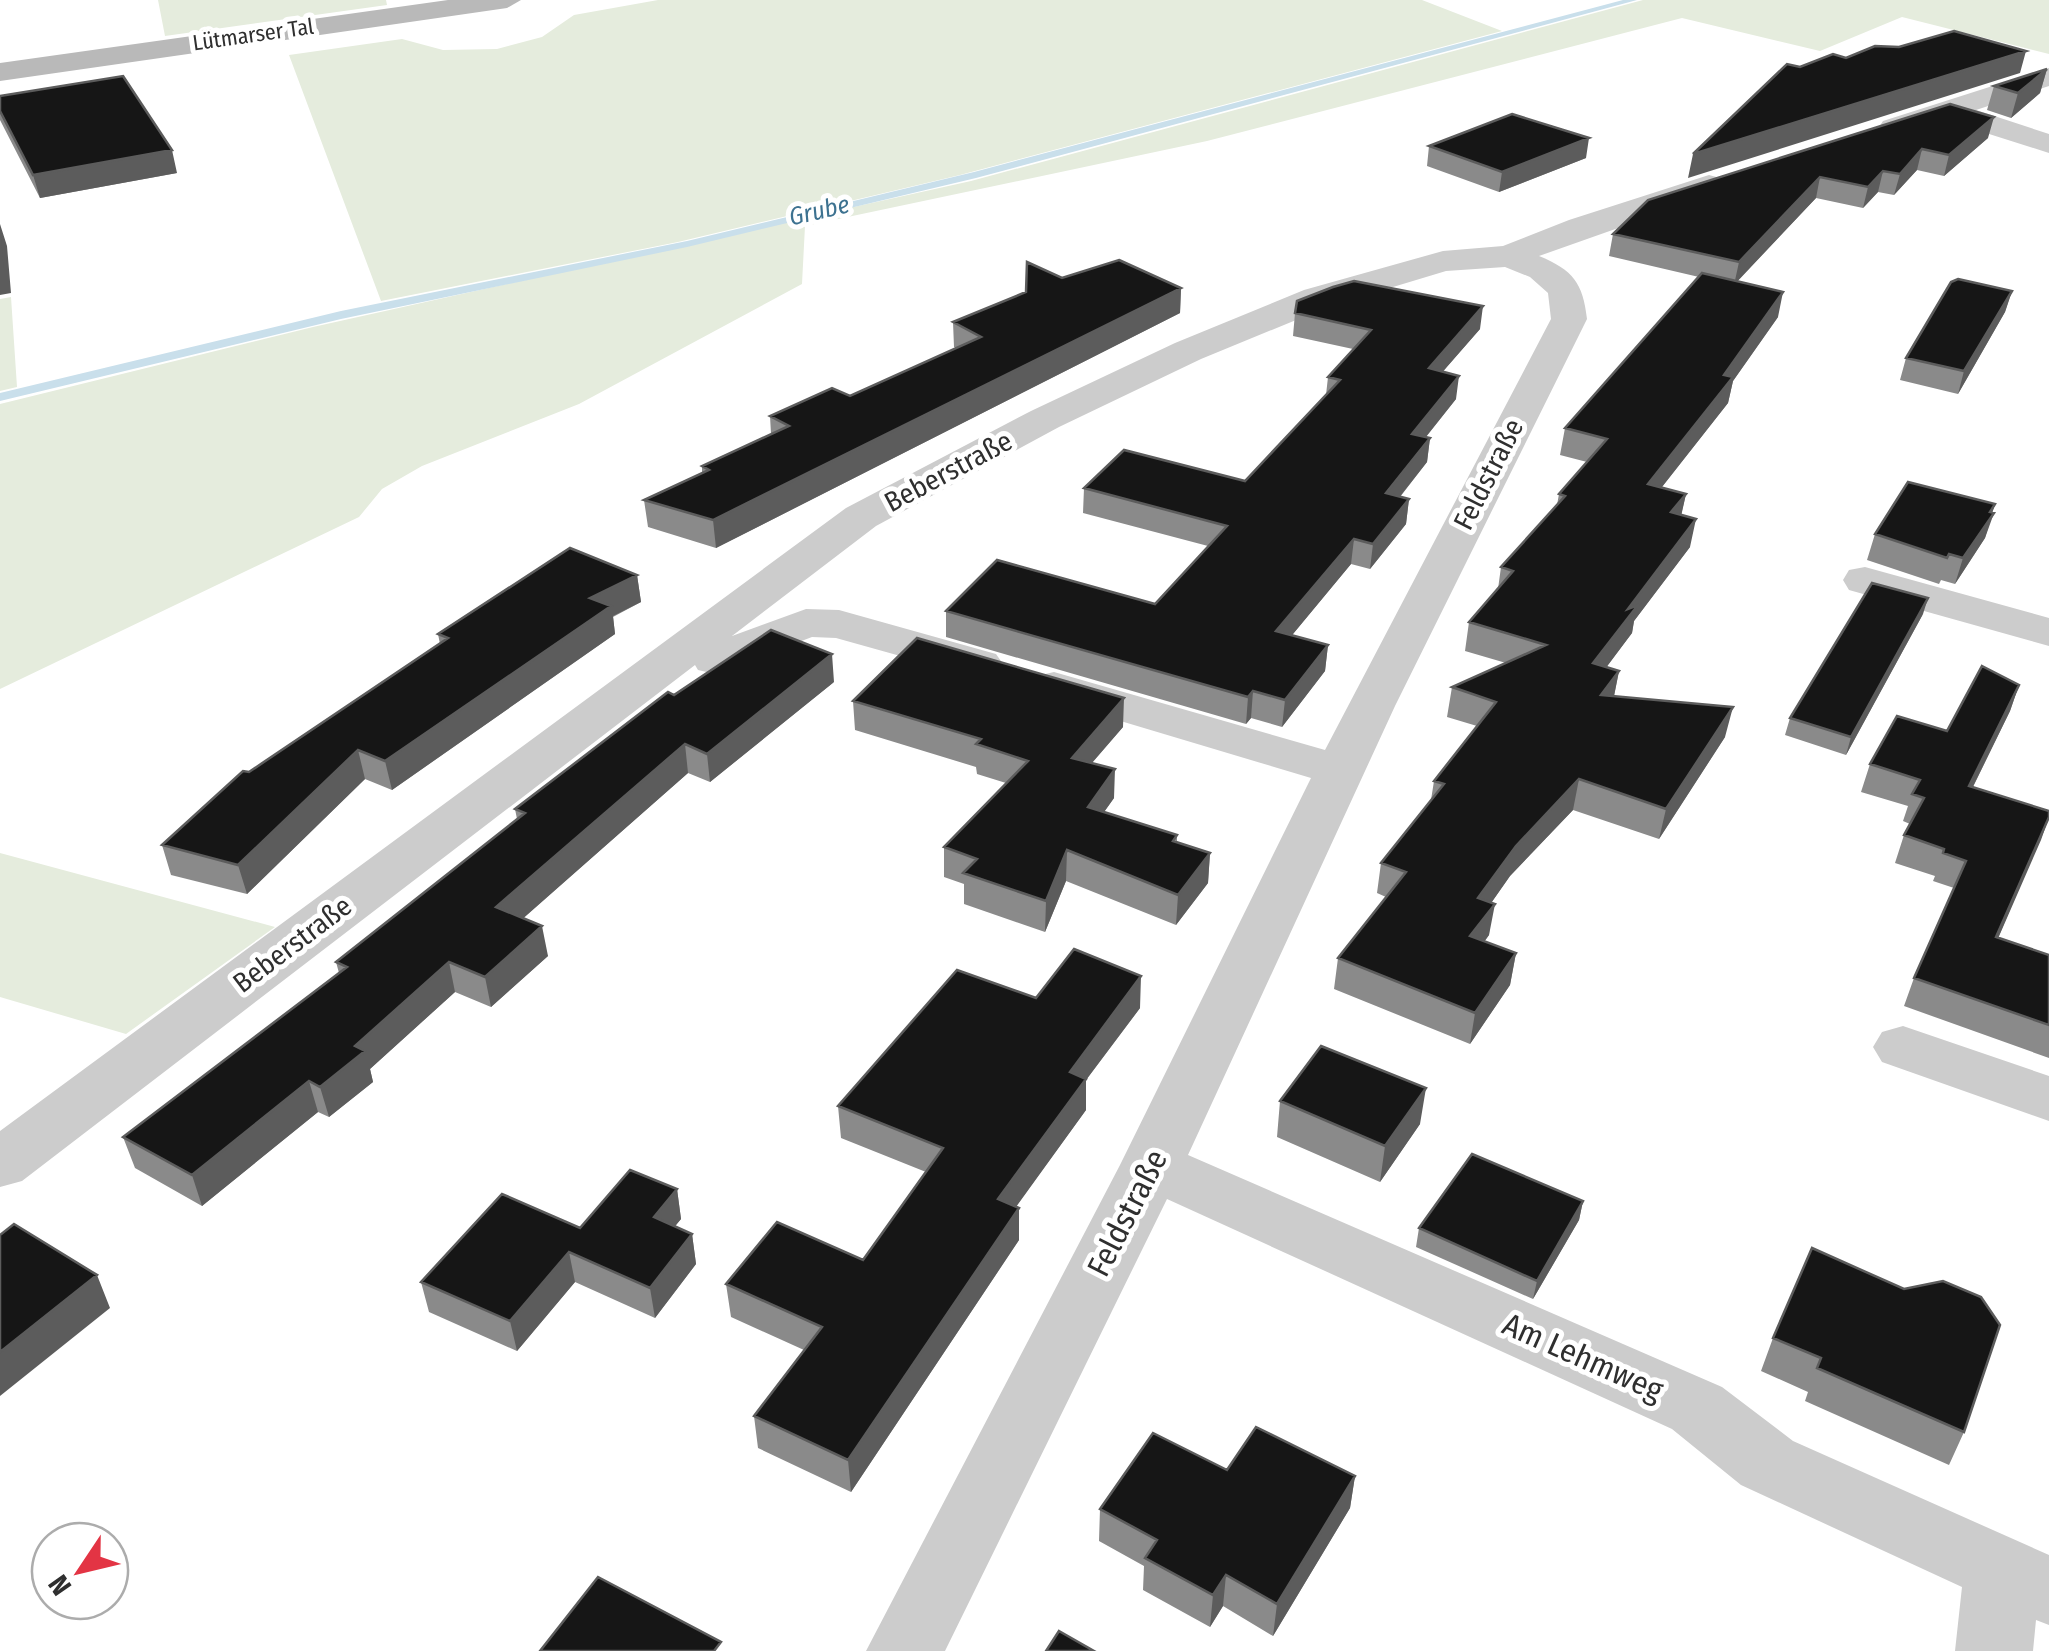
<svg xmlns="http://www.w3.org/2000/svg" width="2049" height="1651" viewBox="0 0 2049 1651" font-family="'Fira Sans Condensed',sans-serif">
<rect width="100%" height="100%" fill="#fff"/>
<path fill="#e5ecdd" d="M158 0H386L387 5 165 36Z
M658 0H1422L1502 31 960 175 678 242 381 301 289 55 402 39 443 50 497 49 542 37 574 15Z
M1643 0H2049V54L1902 17 1820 51 1682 18 1207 141 805 226 802 284 579 404 422 466 382 489 359 517 0 689V404L313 327 971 181Z
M11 297 17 387 0 391V299Z
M0 853 275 927 126 1034 0 997Z"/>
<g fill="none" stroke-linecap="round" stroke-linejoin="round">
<path fill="#c9dfeb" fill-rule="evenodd" d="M1623 0H1637L976 178 687 247 341 319 0 401V393L341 311 687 241 974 172Z"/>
<path fill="#ccc" fill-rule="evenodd" d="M2049 68V86L1976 110 2049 134V153L1945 120 1894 136 1883 133 1879 127 1883 121Z
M1709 175 1720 178 1725 185 1720 192 1539 256C1573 270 1583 283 1587 319L1395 706 1188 1155 1722 1387 1793 1441 2049 1555V1625L2036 1620 2033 1651H1955L1962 1587 1741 1485 1672 1429 1167 1199 945 1651H866L1120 1165 1311 778 1037 696 1030 686 1037 676 1054 672 1325 750 1551 319 1548 293 1530 277 1505 267 1446 271 1330 306 1201 359 1059 427 876 526 732 636 806 609 839 610 996 654 1003 664 996 674 979 678 836 638 812 637 715 674 698 670 695 665 22 1181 0 1187V1131L846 508 1031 411 1175 343 1304 290 1443 251 1503 246 1569 220Z
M1865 567 2049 618V646L1849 590 1843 580 1849 570Z
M1903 1026 2049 1076V1121L1882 1062 1873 1047 1882 1032Z"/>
<path fill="#b9b9b9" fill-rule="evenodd" d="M448 0H521L507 8 0 81V63Z"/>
</g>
<path fill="#8a8a8a" d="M2047 69 2040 93 2011 118 1987 110 1994 86Z
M0 96 177 173 40 198 0 120Z
M1988 138 1944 176 1917 170 1894 195 1878 192 1863 208 1816 198 1737 281 1778 317 1733 381 1728 403 1662 487 1686 494 1681 515 1690 547 1634 621 1632 633 1606 667 1619 671 1614 696 1725 737 1659 839 1573 810 1510 876 1491 903 1489 935 1484 942 1516 953 1510 985 1470 1044 1334 989 1338 958 1386 897 1377 893 1381 863 1431 800 1434 781 1477 726 1447 717 1452 687 1506 663 1465 651 1469 622 1498 589 1501 567 1557 505 1559 494 1587 462 1560 455 1565 428 1699 277 1609 256 1613 234 1648 200Z
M1429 146 1586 158 1499 192 1427 166Z
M1062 278 1181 288 1180 313 716 548 648 527 644 500 702 473V466L771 434 770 416 850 396 956 348 954 347 953 322Z
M2012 291 2005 312 1958 394 1900 380 1906 358Z
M1295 313 1480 329 1443 371 1456 399 1426 437 1430 438 1427 462 1400 497 1409 499 1406 524 1370 569 1351 564 1292 635 1328 645 1325 671 1282 727 1251 718 1246 724 946 637V611L1155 604 1208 546 1083 513 1084 488 1245 481 1326 395 1328 377 1353 349 1293 336Z
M1995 504 1985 538 1955 584 1941 580 1939 584 1867 560 1875 534Z
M637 575 641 602 613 617 615 634 392 790 365 779 247 894 171 875 162 845 249 772 440 644 438 634Z
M1923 614 1846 755 1785 735 1790 718Z
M834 682 710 782 688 773 523 918 548 956 491 1007 455 992 370 1069 373 1082 329 1117 318 1112 202 1206 135 1168 123 1137 339 973 336 962 517 819 515 809Z
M2019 685 2010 711 1973 787 2049 818 1998 938 2049 955V1058L1904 1006 1914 978 1954 888 1933 881 1935 876 1895 863 1904 835 1910 824 1903 821 1908 806 1861 792 1870 764 1947 731Z
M853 701 1123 727 1092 763 1114 798 1104 812 1177 835V842L1210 853 1208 883 1176 925 1066 881 1045 932 964 904V884L944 877V847L1006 783 977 774 976 767 855 730Z
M1036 998 1140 1008 1086 1080V1110L1016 1206 1019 1240 851 1492 758 1448 754 1416 804 1350 731 1317 726 1284 863 1260 926 1172 841 1138 838 1106Z
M1280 1101 1420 1124 1380 1182 1277 1137Z
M677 1189 681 1219 675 1226 692 1234 696 1264 655 1318 575 1282 517 1351 429 1312 421 1282 580 1228Z
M1583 1201 1579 1220 1533 1299 1416 1247 1419 1228Z
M1812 1248 1964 1432 1949 1465 1805 1401 1808 1392 1761 1371 1773 1338Z
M1227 1470 1355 1476 1350 1508 1273 1636 1223 1606 1210 1627 1143 1590 1144 1566 1099 1541 1100 1509Z"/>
<path fill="#5c5c5c" d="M2026 51 2020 73 1688 178 1693 154Z
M2047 69 2040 93 2011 118 2018 93Z
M1994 117 1988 138 1944 176 1949 155Z
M1589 138 1586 158 1499 192 1502 172Z
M1922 149 1917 170 1894 195 1900 174Z
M172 150 177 173 40 198 33 175Z
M1883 171 1878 192 1863 208 1868 187Z
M1820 177 1816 198 1734 285 1739 262Z
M0 224 7 246 11 293 0 295Z
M1181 288 1180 313 716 548 713 520Z
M2012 291 2005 312 1958 394 1964 371Z
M1783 292 1778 317 1733 381 1728 403 1643 511 1648 484Z
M1483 306 1480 329 1426 391 1429 368Z
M1459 376 1456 399 1409 458 1412 434Z
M1430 438 1427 462 1383 518 1386 493Z
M1686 494 1680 521 1671 512Z
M1409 499 1406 524 1370 569 1373 544Z
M1995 504 1990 519 1994 513 1985 538 1955 584 1963 558Z
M1696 519 1690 547 1634 621 1632 633 1588 692 1593 663 1628 609Z
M1354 539 1351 564 1274 657 1276 631Z
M637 575 641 602 613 616 615 634 392 790 385 761 590 598Z
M1928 598 1923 614 1846 755 1851 737Z
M1328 645 1325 671 1282 727 1285 700Z
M832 654 834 682 710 782 707 754Z
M1619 671 1613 701 1601 695Z
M2019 685 2010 711 1960 813 1969 786Z
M1253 691 1251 718 1246 724 1248 697Z
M1124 698 1123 727 1071 787 1072 758Z
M1733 707 1725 737 1659 839 1666 809Z
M685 744 688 773 502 937 496 907Z
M358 750 365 779 247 894 238 865Z
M1115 769 1114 798 1087 836 1088 807Z
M1579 779 1573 810 1510 876 1473 929 1478 898 1516 846Z
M2049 817 2041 840 1986 966 1996 937Z
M1067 850 1066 881 1045 932 1046 901Z
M1210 853 1208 883 1176 925 1178 895Z
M1495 904 1489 935 1465 968 1470 936Z
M542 926 548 956 491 1007 485 977Z
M1516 953 1510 985 1470 1044 1475 1013Z
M449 962 455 992 370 1069 373 1082 329 1117 320 1087 355 1046Z
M1141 976 1140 1008 1086 1080V1110L998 1232V1199L1070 1072Z
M309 1081 318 1112 202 1206 192 1175Z
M1426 1088 1420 1124 1380 1182 1385 1146Z
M677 1189 681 1219 658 1247 654 1217Z
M1583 1201 1579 1220 1533 1299 1537 1281Z
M1019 1208V1240L851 1492 848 1460Z
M692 1234 696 1264 655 1318 650 1288Z
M569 1252 575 1282 517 1351 510 1321Z
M97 1275 110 1308 0 1396V1352Z
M1355 1476 1350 1508 1273 1636 1277 1604Z
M1226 1575 1223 1606 1210 1627 1213 1595Z"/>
<path fill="#161616" stroke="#5c5c5c" stroke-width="2.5" d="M1954 31 2026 51 1693 154 1787 64 1800 67 1833 54 1846 58 1875 46 1899 47Z
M2047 69 2018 93 1994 86Z
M123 76 172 150 33 175 0 111V96Z
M1950 104 1994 117 1949 155 1922 149 1900 174 1883 171 1868 187 1820 177 1739 262 1613 234 1648 200Z
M1512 114 1589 138 1502 172 1429 146Z
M0 237 2 266H0Z
M1119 260 1181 288 713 520 644 500 709 470 702 466 789 426 770 416 832 388 850 396 981 337 953 322 1026 292 1027 262 1062 278Z
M1702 273 1783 292 1724 375 1733 377 1648 484 1686 494 1671 512 1696 519 1628 609 1638 605 1593 663 1619 671 1601 695 1733 707 1666 809 1579 779 1516 846 1478 898 1495 904 1470 936 1516 953 1475 1013 1338 958 1406 872 1381 863 1444 784 1434 781 1496 702 1452 687 1546 645 1469 622 1513 571 1501 567 1565 496 1559 494 1607 439 1565 428Z
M1958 279 2012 291 1964 371 1906 358 1951 282Z
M1354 281 1483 306 1429 368 1459 376 1412 434 1430 438 1386 493 1409 499 1373 544 1354 539 1276 631 1328 645 1285 700 1253 691 1248 697 946 611 997 560 1155 604 1227 526 1084 488 1124 450 1245 481 1340 380 1328 377 1371 330 1295 313 1297 301 1333 287Z
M1908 482 1995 504 1990 512 1994 513 1963 558 1949 554 1947 558 1875 534Z
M570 548 637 575 590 598 611 606 385 761 358 750 238 865 162 845 243 771 249 772 448 638 438 634Z
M1872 583 1928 598 1851 737 1790 718Z
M771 630 832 654 707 754 685 744 496 907 542 926 485 977 449 962 355 1046 365 1051 320 1087 309 1081 192 1175 123 1137 347 967 336 962 525 813 515 809 668 692 674 695Z
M917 638 1124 698 1072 758 1115 769 1088 807 1177 835 1173 841 1210 853 1178 895 1067 850 1046 901 963 873 977 859 944 847 1028 761 976 744 981 739 853 701Z
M1982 666 2019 685 1969 786 2049 811V817L1996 937 2049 955V1025L1914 978 1966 861 1943 853 1944 849 1904 835 1924 798 1912 794 1920 780 1870 764 1897 716 1947 731Z
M1074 949 1141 976 1070 1072 1086 1079 998 1199 1019 1208 848 1460 754 1416 822 1327 726 1284 777 1222 863 1260 943 1148 838 1106 957 970 1036 998Z
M1321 1046 1426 1088 1385 1146 1280 1101Z
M1472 1154 1583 1201 1537 1281 1419 1228Z
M630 1170 677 1189 654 1217 692 1234 650 1288 569 1252 510 1321 421 1282 502 1194 580 1228Z
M14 1224 97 1275 0 1352V1235Z
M1812 1248 1904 1289 1943 1281 1981 1297 2000 1325 1964 1432 1817 1368 1821 1358 1773 1338Z
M1256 1427 1355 1476 1277 1604 1226 1575 1213 1595 1145 1558 1157 1540 1100 1509 1153 1433 1227 1470Z
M598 1577 721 1642 714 1651H540Z
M1059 1631 1094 1651H1046Z"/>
<g text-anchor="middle" stroke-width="10" stroke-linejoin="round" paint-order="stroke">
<g font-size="22" fill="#2f2f2f" stroke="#fff">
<text transform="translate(253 34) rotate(-8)" y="8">Lütmarser Tal</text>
</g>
<g font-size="25" font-style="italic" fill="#3d7290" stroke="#fff">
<text transform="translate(819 210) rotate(-13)" y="9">Grube</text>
</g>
<g font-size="28" fill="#2f2f2f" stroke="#fff">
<text transform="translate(948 471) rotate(-28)" y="10">Beberstraße</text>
<text transform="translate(1488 474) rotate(-63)" y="10">Feldstraße</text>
<text transform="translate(292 944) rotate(-37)" y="10">Beberstraße</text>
</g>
<g font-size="32" fill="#2f2f2f" stroke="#fff">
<text transform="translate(1127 1213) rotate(-63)" y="11">Feldstraße</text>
<text transform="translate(1583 1357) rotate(24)" y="11">Am Lehmweg</text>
</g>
</g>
<g transform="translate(80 1571) rotate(235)"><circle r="48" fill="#ffffff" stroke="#acacac" stroke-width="2.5"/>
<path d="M0-8L18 38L0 25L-18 38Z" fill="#e33444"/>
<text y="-15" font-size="28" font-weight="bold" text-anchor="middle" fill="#2f2f2f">N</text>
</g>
</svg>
